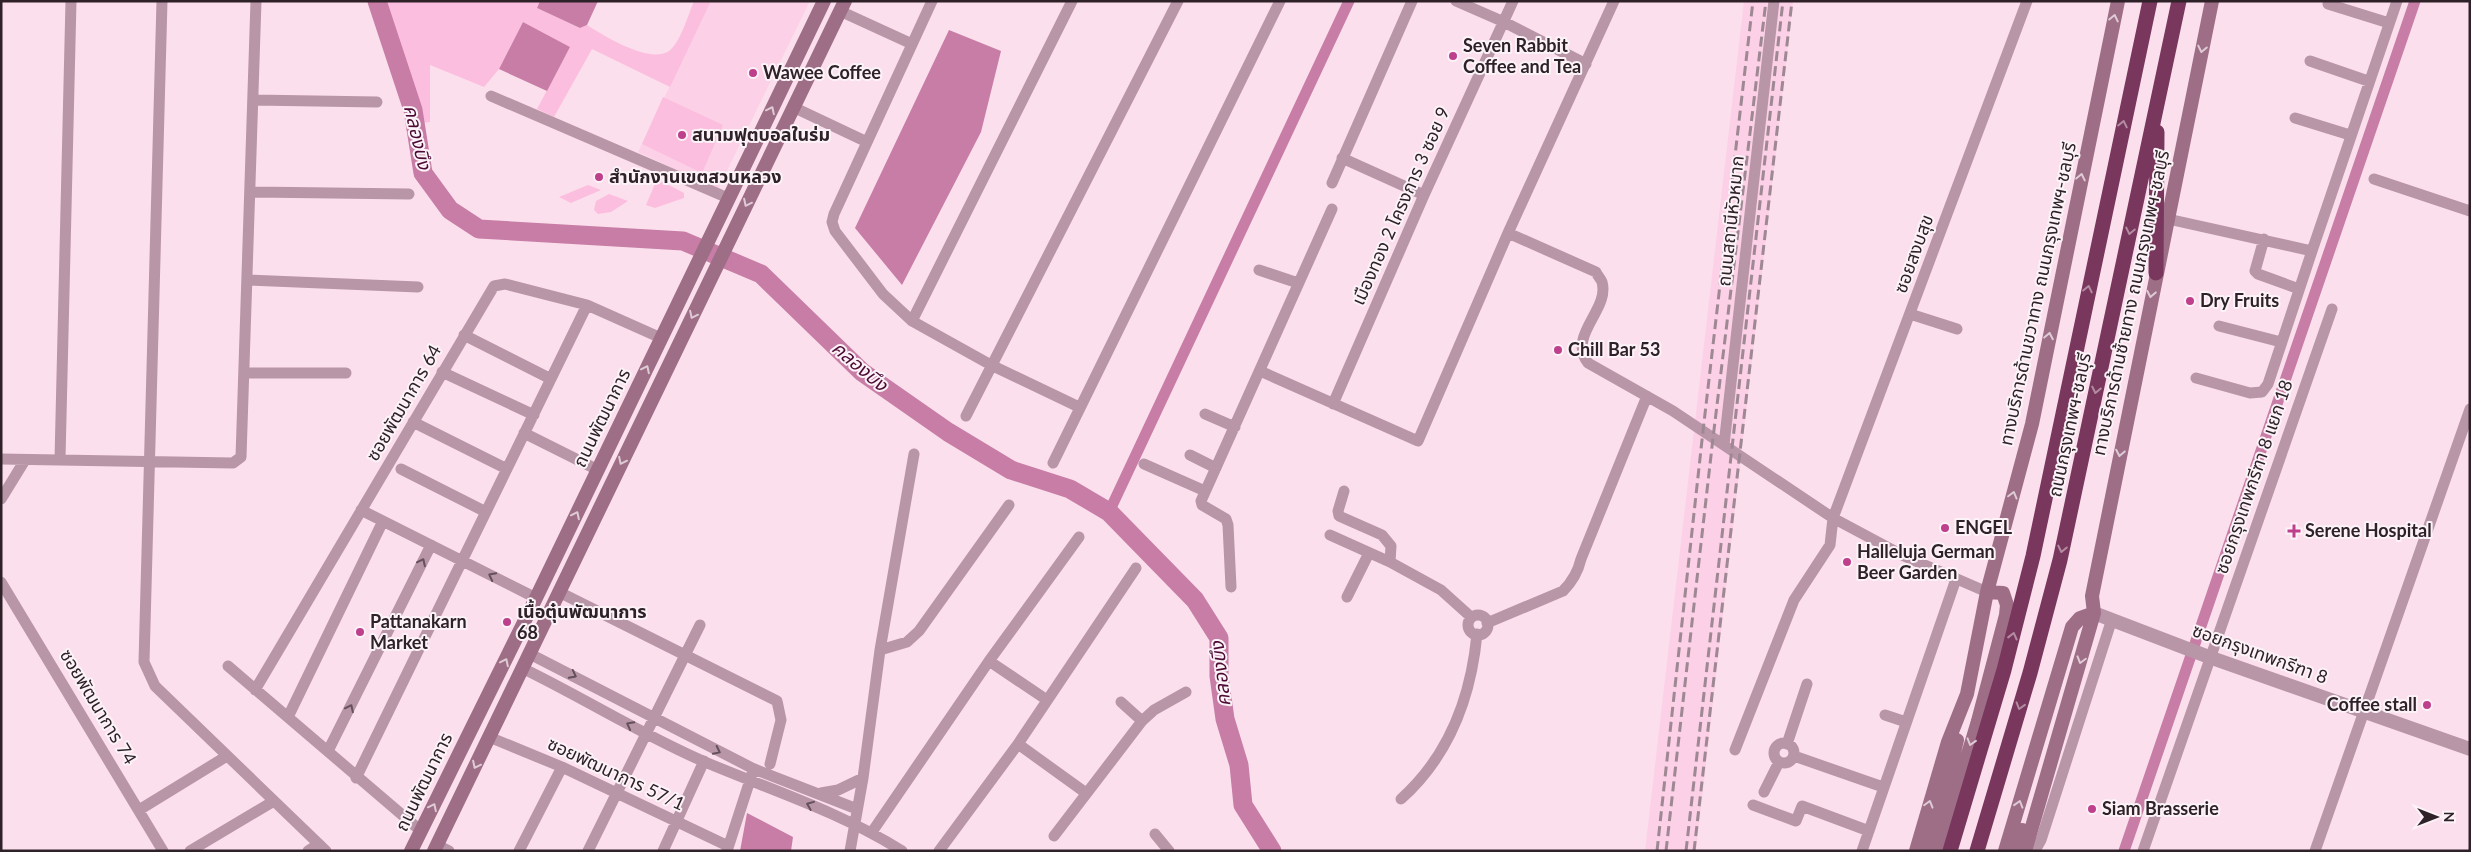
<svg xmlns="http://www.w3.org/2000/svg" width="2471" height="852" viewBox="0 0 2471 852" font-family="Lato,'Noto Sans Thai',sans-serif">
<rect width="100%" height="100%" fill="#fcdfed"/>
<path fill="#fcd0e6" d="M711 1H810L718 189 638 152Z
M1744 1H1793L1696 851H1645Z"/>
<path fill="#fcbede" d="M386 1H540L537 8 580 28 587 25C604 36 657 69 673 47 683 35 688 15 694 1H711L670 87 592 49 554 117 537 109 570 47 523 22 499 69 484 87 430 65V122L422 123Z
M663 97 723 125 702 173 642 144Z
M657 179 684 193V198L655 208 646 205Z
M588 185 601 190 571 203 559 197Z
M609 194 628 201 611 212 598 214 594 210 596 201Z"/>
<path fill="#c77da5" d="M540 1H598L587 25 580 28 537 8Z
M523 22 570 47 547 91 499 69Z
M949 30 1001 51 981 132 902 285 855 228Z
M747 813 793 837 791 851H740Z"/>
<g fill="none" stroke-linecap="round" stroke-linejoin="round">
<path stroke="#c77da5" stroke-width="11" d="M1109 512 1349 1
M2124 851 2415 1"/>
<path stroke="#c77da5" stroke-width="19" d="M377 1 413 110 423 173 450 210 479 229 683 241 761 274 862 372 948 432 1011 470 1070 489 1109 512 1195 600 1219 638V676L1225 719 1239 765 1243 805 1272 851"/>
<path stroke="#b896a7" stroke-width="11" d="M162 1 144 662 155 686 326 851
M932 1 834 214 832 222 835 231 883 294 912 321 991 365 1079 407
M1456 1 1504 22 1586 64
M2328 4 2389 23
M840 11 912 44
M2310 61 2368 81
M491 96 728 198
M253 100 377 102
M793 107 867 142
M2295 118 2350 135
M1342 158 1424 195
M2374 179 2470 211
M1332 183 1412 1
M250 192 409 194
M2168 219 2312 251 2397 1
M1508 233 1596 272C1597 275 1601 279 1602 282 1610 310 1567 335 1588 363L1673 411 1833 518 1904 556 1987 592
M2264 239 2255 271 2258 274 2299 289
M1259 270 1298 283
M248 280 418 287
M1910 314 1957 329
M912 321 1072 1
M2219 326 2281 342
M464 335 551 379
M1260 371 1418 441 1508 233 1614 1
M442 372 534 415
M245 373H346
M2196 378 2250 393 2262 392 2268 384 2312 251
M1333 404 1424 195 1513 1
M1205 414 1235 427
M966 416 1178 1
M413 422 507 469
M524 433 598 470
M1724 445 1774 1
M1190 455 1216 468
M1 459 233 463 241 457 256 1
M60 459 71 1
M1053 463 1280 1
M1144 464 1205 491
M401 469 486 512
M1344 491 1338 511 1339 516 1382 535 1391 546 1390 562 1441 590 1471 617
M1 499 25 460
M361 510 536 598
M1330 535 1390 562
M1 582 163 851
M1231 587 1228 525 1226 519 1202 505 1201 501 1332 209
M559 592 777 701 781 720 770 764
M1347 597 1369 553
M1468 625a10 10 0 1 1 20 0a10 10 0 1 1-20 0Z
M1487 623 1563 591C1573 581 1578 572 1581 559L1647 396
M880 650 907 642 919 631 1009 505
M530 654 754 769 857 809
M989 661 1047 700
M228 666 421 831
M522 668C584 698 642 735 705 762 771 790 841 812 902 851
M255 690 494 286 505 284 587 305 661 338
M1121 702 1142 721
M1885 715 1906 722
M288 717 383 521
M489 737 562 767 728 846
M1774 753a10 10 0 1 1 20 0a10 10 0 1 1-20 0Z
M1018 744 1086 793
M1787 744 1807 684
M1735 750 1794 600 1830 545 1833 518 2027 1
M328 751 431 545
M1794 756 1883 787
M356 778 587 305
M1764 792 1779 762
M821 793 838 790 863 778
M1401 799C1449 756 1471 697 1477 634
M1753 805 1796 821 1802 806 1869 831
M139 810 227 756
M872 832 989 661 1079 537
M1155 834 1169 851
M1054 836 1142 721 1154 710 1186 692
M437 845 449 851
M2026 847H2037L2041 840 2112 619
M190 851 274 801
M308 851 319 844
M519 851 562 767
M588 851 700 625
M663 851 704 761
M727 851 752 774
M850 851 863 778 880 650 914 454
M939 851 1018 744 1136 568
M1862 851 1956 579
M2143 851 2332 309
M2315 851 2470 409"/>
<path stroke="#b896a7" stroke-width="14" d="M2094 613 2209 657 2470 749"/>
<path stroke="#9e6e87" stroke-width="14" d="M411 851 536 598 824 1
M434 851 845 1
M1916 851 1948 742 1967 694 1987 592 2032 424 2118 1
M1927 851 1943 798 1957 740
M1939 851 1978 721 2006 615 2007 605 2003 593 1987 592
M2005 851 2072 627 2080 618 2094 613
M2015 851 2022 830
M2025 851 2094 613 2092 596 2212 1"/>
<path stroke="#79375d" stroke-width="15" d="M2156 273 2157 132
M1950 851 2004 670 2033 556 2150 1
M1977 851 2030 673 2060 560 2179 1"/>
<path stroke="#9e8893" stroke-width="3" stroke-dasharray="10 5" stroke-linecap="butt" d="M1657 851 1703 431 1753 1
M1666 851 1713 438 1766 1
M1686 851 1783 1
M1694 851 1792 1"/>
</g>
<defs><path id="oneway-chevron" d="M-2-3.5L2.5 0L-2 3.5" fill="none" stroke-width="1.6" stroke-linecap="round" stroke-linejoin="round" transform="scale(1.25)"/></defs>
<g stroke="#dfcbd5">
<use href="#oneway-chevron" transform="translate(2114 18) rotate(-78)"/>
<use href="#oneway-chevron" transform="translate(2202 49) rotate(102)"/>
<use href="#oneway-chevron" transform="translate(771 110) rotate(-64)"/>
<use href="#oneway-chevron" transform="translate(2081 177) rotate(-78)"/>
<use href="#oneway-chevron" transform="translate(747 203) rotate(116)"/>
<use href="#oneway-chevron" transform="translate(2151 294) rotate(101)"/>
<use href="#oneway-chevron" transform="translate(693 315) rotate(116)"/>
<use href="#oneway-chevron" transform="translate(2049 336) rotate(-79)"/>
<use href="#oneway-chevron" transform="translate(646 369) rotate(-64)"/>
<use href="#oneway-chevron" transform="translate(2120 453) rotate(101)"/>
<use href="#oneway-chevron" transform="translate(622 461) rotate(116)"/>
<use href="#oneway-chevron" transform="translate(2013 495) rotate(-75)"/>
<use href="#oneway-chevron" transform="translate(576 515) rotate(-64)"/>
<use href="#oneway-chevron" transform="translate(2081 660) rotate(106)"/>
<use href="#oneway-chevron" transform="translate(505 662) rotate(-64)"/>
<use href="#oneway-chevron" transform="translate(1971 742) rotate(107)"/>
<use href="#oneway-chevron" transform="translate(476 765) rotate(116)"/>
<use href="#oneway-chevron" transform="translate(1929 804) rotate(-74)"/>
<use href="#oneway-chevron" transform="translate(2019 804) rotate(-73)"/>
<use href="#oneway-chevron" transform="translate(433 807) rotate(-64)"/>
</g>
<g stroke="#b48ca2">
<use href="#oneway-chevron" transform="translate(2123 124) rotate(-78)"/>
<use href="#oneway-chevron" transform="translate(2130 231) rotate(102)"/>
<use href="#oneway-chevron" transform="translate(2088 289) rotate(-78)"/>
<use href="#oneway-chevron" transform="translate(2096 390) rotate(102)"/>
<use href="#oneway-chevron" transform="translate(2062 549) rotate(102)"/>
<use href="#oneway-chevron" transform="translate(2013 636) rotate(-76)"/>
<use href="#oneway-chevron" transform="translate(2020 706) rotate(107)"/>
</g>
<g stroke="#65505b">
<use href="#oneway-chevron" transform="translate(422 562) rotate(-64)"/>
<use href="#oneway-chevron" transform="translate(492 576) rotate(-153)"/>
<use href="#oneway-chevron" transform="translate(573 675) rotate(27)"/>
<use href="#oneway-chevron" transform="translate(350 708) rotate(-64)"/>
<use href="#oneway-chevron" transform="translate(630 725) rotate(-152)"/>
<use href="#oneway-chevron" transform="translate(717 751) rotate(26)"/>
<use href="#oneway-chevron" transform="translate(810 805) rotate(-158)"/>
</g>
<g fill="#be3f8c" stroke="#fbf3f7" stroke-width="2">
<circle cx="1453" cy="56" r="5"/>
<circle cx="753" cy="73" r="5"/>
<circle cx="682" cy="135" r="5"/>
<circle cx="599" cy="177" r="5"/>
<circle cx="2190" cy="301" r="5"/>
<circle cx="1558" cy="350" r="5"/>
<circle cx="1945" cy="528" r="5"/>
<path d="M2291.5 523.5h5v5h5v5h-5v5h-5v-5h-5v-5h5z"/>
<circle cx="1847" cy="562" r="5"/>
<circle cx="507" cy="622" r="5"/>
<circle cx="360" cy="632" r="5"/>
<circle cx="2427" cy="705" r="5"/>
<circle cx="2092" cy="809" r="5"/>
</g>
<g text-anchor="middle" stroke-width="4" stroke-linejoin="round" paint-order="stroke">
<g font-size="18" font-weight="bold" fill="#2e2128" stroke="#fbf3f7" text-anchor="start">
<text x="1463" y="52">Seven Rabbit<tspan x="1463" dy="21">Coffee and Tea</tspan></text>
<text x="763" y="79">Wawee Coffee</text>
<text x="692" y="141">สนามฟุตบอลในร่ม</text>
<text x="609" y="183">สำนักงานเขตสวนหลวง</text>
<text x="2200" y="307">Dry Fruits</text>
<text x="1568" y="356">Chill Bar 53</text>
<text x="1955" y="534">ENGEL</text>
<text x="2305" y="537">Serene Hospital</text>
<text x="1857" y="558">Halleluja German<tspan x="1857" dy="21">Beer Garden</tspan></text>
<text x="517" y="618">เนื้อตุ๋นพัฒนาการ<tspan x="517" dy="21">68</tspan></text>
<text x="370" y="628">Pattanakarn<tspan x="370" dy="21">Market</tspan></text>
<text x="2417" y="711" text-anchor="end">Coffee stall</text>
<text x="2102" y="815">Siam Brasserie</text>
</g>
<g font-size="18" fill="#2e2128" stroke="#fbf3f7">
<text transform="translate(1401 206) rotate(-66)" y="6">เมืองทอง 2 โครงการ 3 ซอย 9</text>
<text transform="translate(1731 221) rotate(-84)" y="6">ถนนสถานีหัวหมาก</text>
<text transform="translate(1914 254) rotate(-70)" y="6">ซอยสงบสุข</text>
<text transform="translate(2038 294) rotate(-78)" y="6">ทางบริการด้านขวาทาง ถนนกรุงเทพฯ-ชลบุรี</text>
<text transform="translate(2131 303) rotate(-78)" y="6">ทางบริการด้านซ้ายทาง ถนนกรุงเทพฯ-ชลบุรี</text>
<text transform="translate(404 403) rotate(-60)" y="6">ซอยพัฒนาการ 64</text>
<text transform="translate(602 418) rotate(-64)" y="6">ถนนพัฒนาการ</text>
<text transform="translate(2070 425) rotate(-78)" y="6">ถนนกรุงเทพฯ-ชลบุรี</text>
<text transform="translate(2254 477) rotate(-71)" y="6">ซอยกรุงเทพกรีฑา 8 แยก 18</text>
<text transform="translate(2260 654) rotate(20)" y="6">ซอยกรุงเทพกรีฑา 8</text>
<text transform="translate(98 707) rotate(59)" y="6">ซอยพัฒนาการ 74</text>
<text transform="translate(616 774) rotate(25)" y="6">ซอยพัฒนาการ 57/1</text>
<text transform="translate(424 782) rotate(-64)" y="6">ถนนพัฒนาการ</text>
</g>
<g font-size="19" font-style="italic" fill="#4c0934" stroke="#fbf3f7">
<text transform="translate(418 137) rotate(77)" y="7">คลองบึง</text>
<text transform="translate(860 366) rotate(40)" y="7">คลองบึง</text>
<text transform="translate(1220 674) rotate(-96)" y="7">คลองบึง</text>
</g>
</g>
<rect width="2471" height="852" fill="none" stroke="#2e2128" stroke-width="5"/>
<g transform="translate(2436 817) rotate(90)" stroke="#fbf3f7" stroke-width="4" paint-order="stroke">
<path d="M0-4L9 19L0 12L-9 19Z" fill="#2e2128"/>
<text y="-8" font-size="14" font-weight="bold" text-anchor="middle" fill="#2e2128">N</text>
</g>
</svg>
